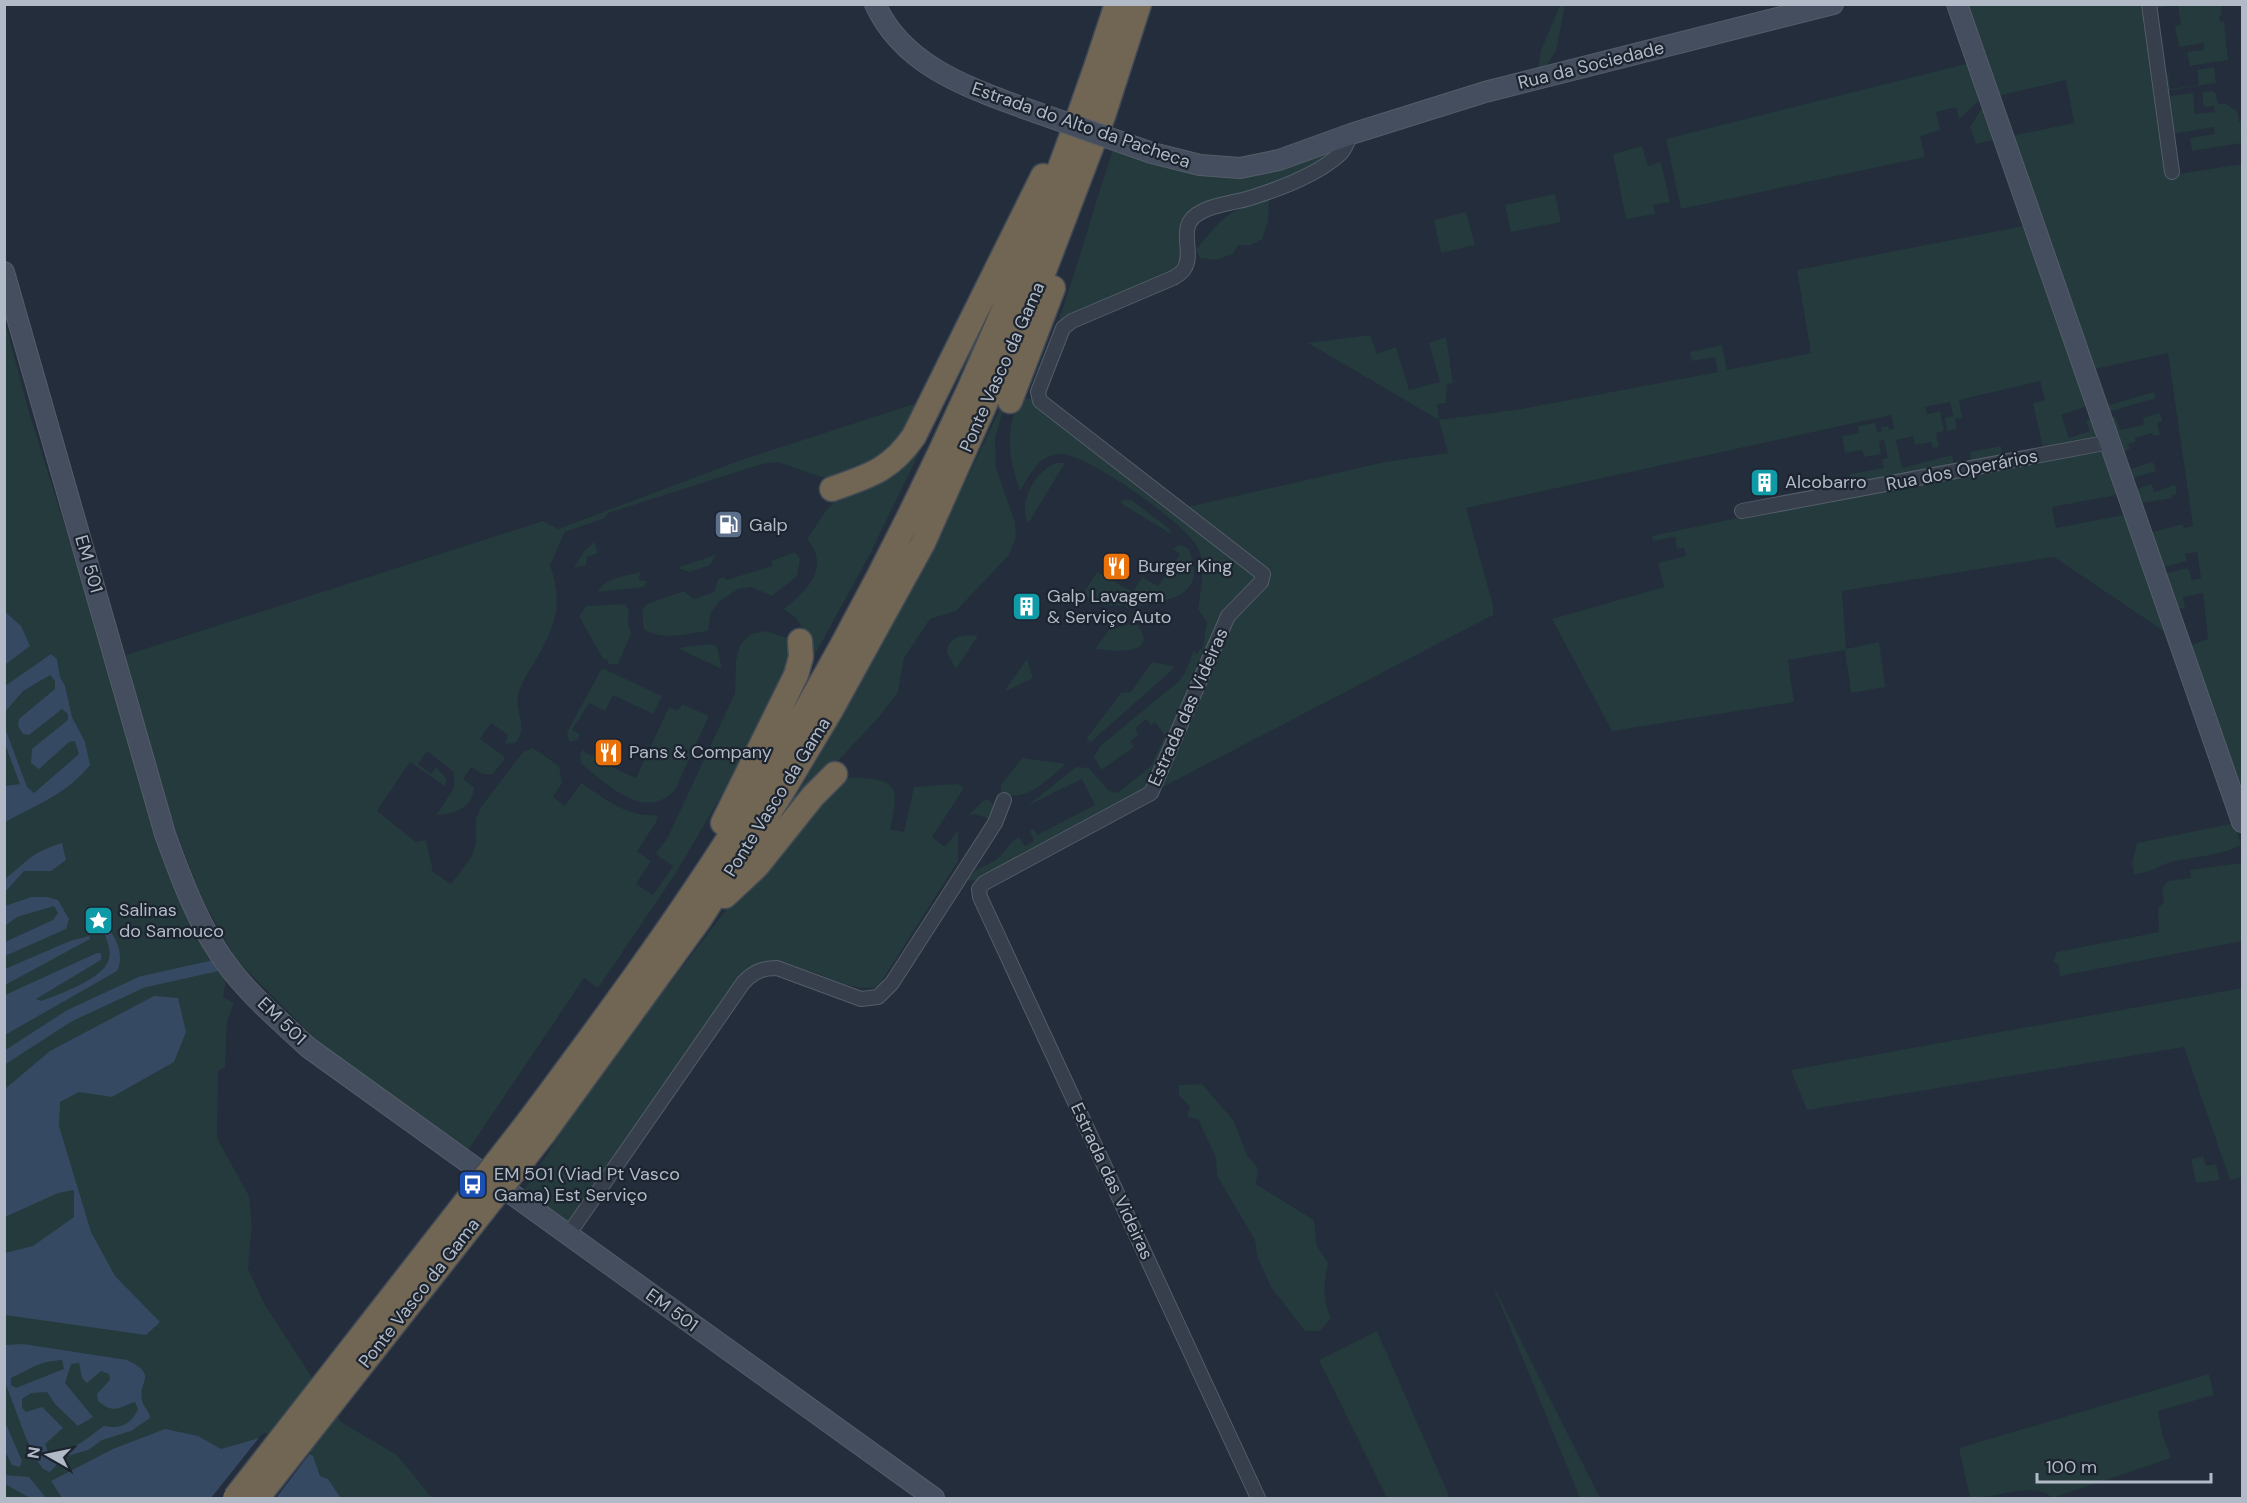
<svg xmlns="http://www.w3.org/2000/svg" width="2247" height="1503" viewBox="0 0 2247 1503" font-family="'DM Sans',sans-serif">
<rect width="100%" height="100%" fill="#232d3b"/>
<path fill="#243a3c" d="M1560 5H1565L1556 51 1543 71 1538 70 1541 50Z
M1962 5H2146L2178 174 2242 164V800L2188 646 2208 639 2203 593 2183 597 2185 608H2175L2163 574 2188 568 2192 580 2201 578 2197 552 2185 554 2187 561 2161 568 2149 533 2183 524 2184 528 2193 526 2168 353 2090 370 2012 136 2074 123 2066 80 1997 96Z
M2152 5H2221L2222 15 2219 16 2220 22 2224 21 2228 60 2190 66 2187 52 2204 50V43L2179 47 2175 26 2181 25 2178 5 2152 9Z
M1970 63 1982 98 1959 119 1956 107 1936 112 1940 130 1920 136 1925 157 1681 209 1666 139Z
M2214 67 2216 83 2166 91 2164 75 2168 74 2170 89 2199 85 2197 70Z
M2212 91 2216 93 2218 104H2226L2237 111 2239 122 2242 121V143L2192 151 2190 138 2215 134 2214 127 2171 134 2169 96 2193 93 2195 114 2215 112 2214 106 2204 107 2202 92Z
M1985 108 1996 139 1976 144 1970 127 1980 111Z
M1642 146 1648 166 1661 162 1670 202 1653 205 1655 214 1626 219 1613 154Z
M1334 147 1333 156 1262 191 1200 207 1179 265 1174 272 1058 322C1078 265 1094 207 1113 149L1183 169Z
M1555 194 1561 222 1511 232 1505 205Z
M1269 200 1268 222 1262 239 1251 245H1238L1233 254 1216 260 1200 258 1196 250C1223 217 1225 211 1269 200Z
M1466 212 1475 245 1441 253 1434 220Z
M2029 225 2087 406 2061 415 2069 438 2090 431 2086 421 2091 419 2096 434 2093 439 2043 448 2033 403 2045 400 2040 381 1959 400 1962 418 1955 419 1957 429 1947 431 1945 418 1953 416 1950 402 1925 407 1927 414 1940 411 1944 431 1936 433 1939 447 1933 448 1931 442 1915 445 1913 436 1896 440 1902 468 1952 455 1954 465 1851 484 1850 474 1884 468 1882 459 1888 458 1884 440 1879 441 1881 454 1864 457 1862 450 1845 453 1842 436 1859 433 1858 426 1875 423 1877 432 1882 431 1881 427 1888 426 1889 430 1894 429 1891 415 1466 508 1493 605V615L1159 789 1231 617 1268 581 1269 574 1183 508 1385 462 1448 453 1439 420 1308 343 1370 335 1377 354 1396 347 1409 390 1440 382 1429 343 1446 337 1453 383 1447 384 1446 403 1437 404 1439 420 1522 409 1718 372 1715 357 1692 361 1690 352 1722 345 1727 370 1811 353 1797 270Z
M5 322 29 412 127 725 227 973 223 997 234 1003 227 1022 225 1067 218 1071 217 1138 249 1196 252 1226 248 1269 265 1305 341 1422 397 1455 432 1498H5Z
M1008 392 995 439 996 468 1015 522 1016 537 1009 555 956 611 930 619 904 658 898 692 879 717 779 824C864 684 939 540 1008 392Z
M2154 392 2156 398 2108 412 2106 406Z
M1019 398 1031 399 1217 543 1257 578 1242 594 1145 790 976 881 967 880C980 863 987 868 999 857 1007 850 1009 842 1019 837L1025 846 1034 841 1030 831 1034 829 1037 835 1095 805 1082 779 1027 806 1076 767 1089 768 1109 791 1118 793 1151 766 1165 736 1155 722 1151 725 1146 719 1135 729 1139 734 1130 742 1134 747 1101 770 1094 757 1100 746 1178 682 1185 673 1194 650 1196 654 1203 647 1207 622 1198 609C1201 589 1206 569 1199 550 1190 526 1082 450 1058 454 1037 457 1030 475 1020 491 1008 455 1005 434 1019 398Z
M926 400 896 447 841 477 824 478 778 462 762 464 608 513 605 518 565 532 550 565C565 608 554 628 533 665 527 674 521 684 518 695 515 712 529 729 515 743L505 744 508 735 491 723 480 739 504 756V760L493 774H483L471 767 463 779 474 787C473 808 455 814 436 815L454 788V772L427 751 418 764 431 774 436 767 447 779 445 786 410 762 377 811 416 842 426 840 433 872 451 884 472 856 476 843V818L481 807 523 752 533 748 559 766 562 783 553 797 565 806 581 783C606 799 626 817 657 815V821L637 851 651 861 636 884 653 895 673 866 655 854 667 839 735 693 736 660 740 645 751 634 766 631 787 638 790 647V667L742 760 676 873 598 988 584 978 467 1152 332 1055 237 961 200 895 169 812 123 656 543 521 558 529 741 460Z
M941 402 942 406 870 554 796 689 807 636 796 618 784 609C807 590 831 568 807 539L825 512 835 501 854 492Z
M2160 413 2162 421 2157 423 2160 435 2153 436 2152 433 2135 438 2136 442 2128 444 2130 449 2121 452 2110 418 2115 416 2120 430 2144 425 2143 418Z
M2001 446 2002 456 1971 461 1970 452Z
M2104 451 2117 495 2052 507 2056 528 2124 515 2171 636 2054 557 1842 591 1846 649 1879 642 1885 687 1851 693 1845 650 1788 660 1794 702 1612 731 1552 619 1664 587 1658 563 1686 556 1684 548 1677 549 1675 537 1653 541 1652 536 1756 514Z
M2153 462 2156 471 2133 478 2130 469Z
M1057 463H1065L1028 524C1018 502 1035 470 1057 463Z
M2152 484 2154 492 2175 485 2177 494 2172 495V498L2141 503 2137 489Z
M1123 500H1131L1170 529 1171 534 1120 503Z
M594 542 598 553 587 557 586 565 574 568 584 551Z
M1179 545 1188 548C1211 600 1163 601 1127 608L1125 605C1108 607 1097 604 1083 594L1097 572 1133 592 1142 577 1158 586 1180 554 1173 549Z
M795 552 800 559 797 576 772 596 751 587 738 589 719 602 711 612 708 631C688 633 662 642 644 629L642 611 647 604 684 591 694 599 714 592 718 579 724 577 726 580 772 566 771 561Z
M715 555 710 565 690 572 677 568Z
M640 572 639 580 647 581 644 587 598 592C604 578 626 576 640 572Z
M625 604 629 610 628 623 631 634 618 664H609L607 659H603L579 616 586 606Z
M1130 624 1137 625C1162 657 1110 651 1095 649L1109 630Z
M978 636 956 669 947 653C947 636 965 634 978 636Z
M712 644 717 647 722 669 677 648Z
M1027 659 1033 678 1006 691 1005 690Z
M1152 662 1173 666V669L1091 742 1086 739 1121 693 1131 692Z
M602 668 662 696 653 714 613 695 605 711 589 703 572 730 580 734 577 740 569 742 567 732Z
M682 704 709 716 675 790C644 823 608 784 581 764L580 756 583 749 586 753 611 762 610 766 636 778 669 707 678 711Z
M1022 758 1066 764C1049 778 1024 806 1001 792V785Z
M853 777C898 780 900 786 890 829L904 832 914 787 957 784 964 788 932 837 945 847 958 830V861L878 987C851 992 830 976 805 970 787 966 770 969 752 973L568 1235 518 1200 587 1091 733 901 834 783Z
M988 799 995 807 991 820 975 814 968 816 983 801Z
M2235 823 2241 845C2220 856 2197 856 2175 861 2158 865 2153 873 2134 874L2132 863 2137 843Z
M2242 863V941L2060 976 2058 964 2053 962 2057 952 2159 932 2158 908 2164 902 2162 888 2168 881 2191 878 2190 870Z
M2242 988V1177L2230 1180 2184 1047 1807 1110 1791 1070Z
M1202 1084 1234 1121 1247 1155 1258 1168 1256 1184 1314 1220 1317 1246 1328 1263C1324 1283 1322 1299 1331 1318L1320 1331H1305L1271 1287 1257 1256 1255 1240 1217 1176 1216 1158 1198 1119 1187 1117 1190 1107 1179 1095V1085Z
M2203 1156 2206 1166 2216 1164 2220 1180 2196 1183 2191 1159Z
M1490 1279 1600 1498H1580Z
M1377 1331 1450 1498H1387L1319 1360Z
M2209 1374 2214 1395 2158 1411 2162 1434 2171 1458 2052 1498C2036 1480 1993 1499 1970 1498L1959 1448Z"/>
<path fill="#364962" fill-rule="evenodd" d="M4 611 21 626 30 646 5 665Z
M51 654 57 659 60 677 65 686 72 717 85 742 90 765C67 794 36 805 5 822V786L20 784 5 744V728L27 787 34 793 79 754 75 741 69 742 39 769 31 763 32 749 68 720V714L62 709 29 735 23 734 18 726 19 719 55 689V681L50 675 23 691 5 712V686Z
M62 843 66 860 51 871H24L5 892V879C29 860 30 853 62 843Z
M31 897H47L58 900 69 919 66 929 5 956V942L53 920 58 913 54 906 17 917 5 926V906Z
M104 923C116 936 125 955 117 971L5 1035V995L97 953H101V960L36 999 41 1001C58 995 105 978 109 959 112 950 105 936 102 927Z
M89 936 90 939 5 985V969L70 941Z
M154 996 178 998 186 1032 174 1062 112 1097 79 1092 60 1102 59 1126 91 1232 115 1276 160 1322 146 1335 5 1315V1253L33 1246 74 1217V1190L58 1193 5 1217V1089L50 1051Z
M23 1344 127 1360C159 1375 138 1380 142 1400 143 1407 150 1411 150 1418L131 1431 102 1440 88 1450 64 1457 50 1472 43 1469 36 1459 38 1448 30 1446 26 1438 5 1382V1345ZM62 1360 64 1369 16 1388 11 1385V1378C33 1368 36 1362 62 1360ZM79 1363 82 1378 87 1383 101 1371 109 1374 110 1380 97 1394 98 1401C113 1414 118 1408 135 1402L138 1409C131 1425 120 1429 104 1426L81 1443 49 1455 45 1444 63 1428 42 1407 26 1412 22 1408V1399L31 1393 47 1392 55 1404 78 1426 93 1417 65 1383 71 1364Z
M5 1422 22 1461 20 1467 12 1465 5 1451Z
M165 1429 198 1436 221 1449 266 1436 291 1443 313 1456 320 1476 328 1479 340 1497 352 1498H62L51 1481 113 1449Z
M5 1475 29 1477 46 1498H30L5 1484Z"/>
<path fill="#232d3b" d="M266 1433 292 1440 311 1452 276 1498H211L262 1434Z"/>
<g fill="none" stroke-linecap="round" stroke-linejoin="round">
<path stroke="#364962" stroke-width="12" d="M4 1058 69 1016 142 982 214 966"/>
<defs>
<path id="street" d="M2149 4 2172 172
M1742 511 2110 442
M568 1235 743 983C753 972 762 968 777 968L861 999 878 997 892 983 995 823 1004 800
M1258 1498 980 897 979 889 984 883 1151 793 1228 616 1261 582 1263 574 1040 401 1038 392 1063 328 1072 321 1173 278C1176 276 1182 273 1184 269 1196 252 1174 225 1201 212 1215 204 1234 203 1250 198 1279 189 1317 175 1340 154 1345 150 1348 140 1351 134"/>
<path id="secondary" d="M875 4C902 64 964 86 1021 107
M1957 4 2242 822
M1152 153 1200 165 1240 168 1279 160 1351 134 1485 92 1833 4
M4 272 165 834C182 881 200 930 231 970 254 999 282 1023 309 1048L934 1498"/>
<path id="highway" d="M1010 401 1053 288
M832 489C869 476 891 470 914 436L1043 176
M723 823 796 675 801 657 800 641
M725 896 757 866 813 796 835 774
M529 1121C605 1019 681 916 748 808 903 555 1026 287 1117 4
M544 1133 699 920 779 797 831 710 923 543 1042 276 1103 116 1139 4"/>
</defs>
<use href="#street" stroke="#545d69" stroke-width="16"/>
<use href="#secondary" stroke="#545d69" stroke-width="22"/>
<use href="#highway" stroke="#414a56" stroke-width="27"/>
<use href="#street" stroke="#363f4b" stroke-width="14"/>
<use href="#secondary" stroke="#444e5e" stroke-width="20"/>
<use href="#highway" stroke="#716553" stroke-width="24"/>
<defs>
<path id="secondary-bridge" d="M1021 107 1152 153"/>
<path id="highway-bridge" d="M235 1498 529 1121
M257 1498 544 1133"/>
</defs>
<use href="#secondary-bridge" stroke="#545d69" stroke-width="22" stroke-linecap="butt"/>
<use href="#highway-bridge" stroke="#414a56" stroke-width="27" stroke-linecap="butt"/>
<use href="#secondary-bridge" stroke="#444e5e" stroke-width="20"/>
<use href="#highway-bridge" stroke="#716553" stroke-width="24"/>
</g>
<defs>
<symbol id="building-square" viewBox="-11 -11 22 22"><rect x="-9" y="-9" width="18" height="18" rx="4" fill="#0f9aa8" stroke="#1c2430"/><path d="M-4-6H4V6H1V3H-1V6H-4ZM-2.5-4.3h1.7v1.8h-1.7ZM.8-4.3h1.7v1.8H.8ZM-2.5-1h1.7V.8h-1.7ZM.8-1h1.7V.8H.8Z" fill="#fff"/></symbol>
<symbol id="fuel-square" viewBox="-11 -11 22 22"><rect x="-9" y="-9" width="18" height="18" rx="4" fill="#5c6f8a" stroke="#1c2430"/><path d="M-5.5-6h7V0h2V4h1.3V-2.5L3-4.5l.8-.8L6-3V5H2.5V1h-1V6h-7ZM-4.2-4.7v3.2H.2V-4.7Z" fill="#fff"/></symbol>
<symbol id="restaurant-square" viewBox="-11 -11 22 22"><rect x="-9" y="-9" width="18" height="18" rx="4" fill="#e8710a" stroke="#1c2430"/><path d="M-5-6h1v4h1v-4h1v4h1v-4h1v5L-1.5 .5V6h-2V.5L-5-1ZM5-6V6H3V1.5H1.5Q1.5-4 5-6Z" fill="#fff"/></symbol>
<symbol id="sight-square" viewBox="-11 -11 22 22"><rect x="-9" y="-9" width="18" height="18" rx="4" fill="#0f9aa8" stroke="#1c2430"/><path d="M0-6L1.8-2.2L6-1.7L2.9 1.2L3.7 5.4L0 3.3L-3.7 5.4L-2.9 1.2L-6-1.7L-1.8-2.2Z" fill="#fff"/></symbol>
<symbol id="bus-square" viewBox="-11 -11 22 22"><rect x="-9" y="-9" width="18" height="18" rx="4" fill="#1a4fb4" stroke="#1c2430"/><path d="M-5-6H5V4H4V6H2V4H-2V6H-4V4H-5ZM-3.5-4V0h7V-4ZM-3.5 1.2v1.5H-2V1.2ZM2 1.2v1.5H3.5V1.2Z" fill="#fff"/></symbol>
</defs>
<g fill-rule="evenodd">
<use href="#building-square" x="1748" y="466" width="33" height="33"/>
<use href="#fuel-square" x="712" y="508" width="33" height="33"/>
<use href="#restaurant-square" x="1100" y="550" width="33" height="33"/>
<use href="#building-square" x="1010" y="590" width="33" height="33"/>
<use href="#restaurant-square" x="592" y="736" width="33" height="33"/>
<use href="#sight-square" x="82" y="904" width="33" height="33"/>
<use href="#bus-square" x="456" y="1168" width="33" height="33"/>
</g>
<g text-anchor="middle" stroke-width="4.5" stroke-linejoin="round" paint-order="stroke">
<g font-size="18" fill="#b2bac7" stroke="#1c2430">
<text transform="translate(1591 65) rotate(-14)" y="6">Rua da Sociedade</text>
<text transform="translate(1081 125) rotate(19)" y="6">Estrada do Alto da Pacheca</text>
<text transform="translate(1002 367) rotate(-66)" y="6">Ponte Vasco da Gama</text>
<text transform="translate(1962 470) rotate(-11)" y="6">Rua dos Operários</text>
<text transform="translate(89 564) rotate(74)" y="6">EM 501</text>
<text transform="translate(1188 707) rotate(-66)" y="6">Estrada das Videiras</text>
<text transform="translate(777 797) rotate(-58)" y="6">Ponte Vasco da Gama</text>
<text transform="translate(282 1021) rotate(44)" y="6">EM 501</text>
<text transform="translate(1112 1181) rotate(65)" y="6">Estrada das Videiras</text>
<text transform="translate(419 1293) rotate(-52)" y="6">Ponte Vasco da Gama</text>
<text transform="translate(672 1310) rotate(36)" y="6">EM 501</text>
</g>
<g font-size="18" fill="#b2bac7" stroke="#1c2430" text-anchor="start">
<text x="1785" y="488">Alcobarro</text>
<text x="749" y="531">Galp</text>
<text x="1138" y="572">Burger King</text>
<text x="1047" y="602">Galp Lavagem<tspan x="1047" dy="21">&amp; Serviço Auto</tspan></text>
<text x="629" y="758">Pans &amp; Company</text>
<text x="119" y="916">Salinas<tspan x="119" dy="21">do Samouco</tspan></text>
<text x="494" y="1180">EM 501 (Viad Pt Vasco<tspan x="494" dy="21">Gama) Est Serviço</tspan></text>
</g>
</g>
<rect width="2247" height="1503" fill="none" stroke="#b2bac7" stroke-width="12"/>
<g transform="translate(48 1455) rotate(279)" stroke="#1c2430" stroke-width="4.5" paint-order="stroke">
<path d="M0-4.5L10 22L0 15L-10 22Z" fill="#b2bac7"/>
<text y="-9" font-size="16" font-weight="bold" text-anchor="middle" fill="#b2bac7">N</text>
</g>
<path d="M2037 1473v9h174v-9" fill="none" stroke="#b2bac7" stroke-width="3"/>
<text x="2046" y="1473" font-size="18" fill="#b2bac7" stroke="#1c2430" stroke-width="4.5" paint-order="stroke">100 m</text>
</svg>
